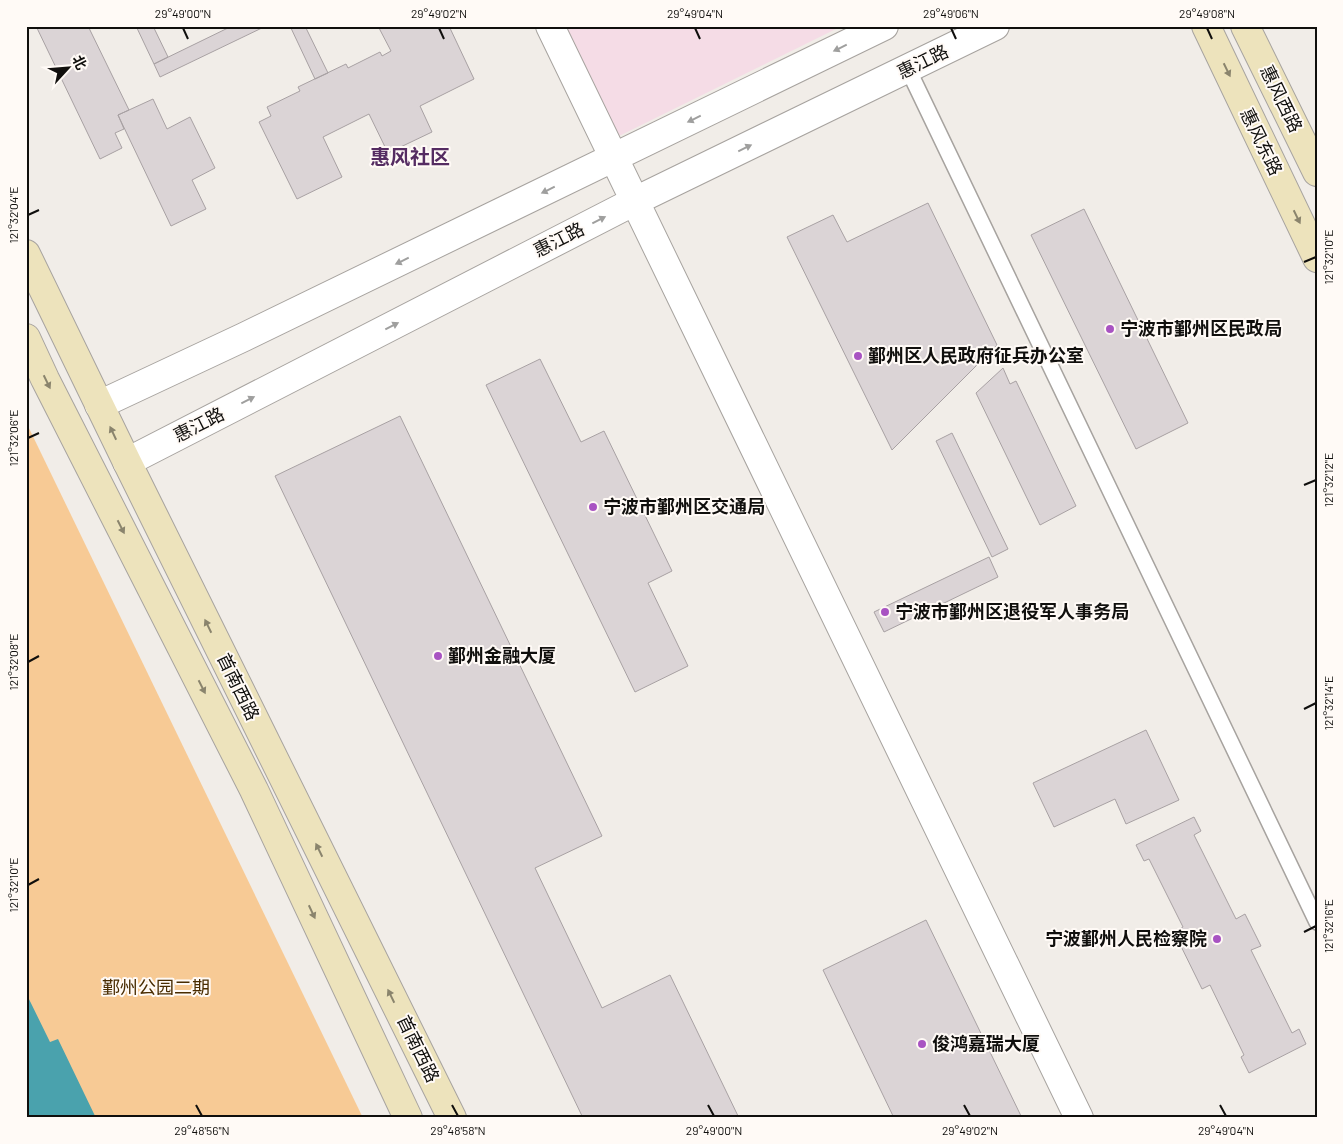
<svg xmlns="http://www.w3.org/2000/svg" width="1343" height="1144" viewBox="0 0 1343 1144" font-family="Barlow,'Noto Sans SC',sans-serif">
<rect width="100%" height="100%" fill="#f1ede8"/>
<path fill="#f5dce6" d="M563 26H842L617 137Z"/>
<path fill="#f7ca95" d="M26 422 363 1118H26Z"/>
<path fill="#4aa2ad" d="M26 993 50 1042 58 1039 96 1118H26Z"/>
<path fill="#dbd4d6" stroke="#a8a1a3" d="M36 26H88L129 110 118 115 124 129 115 133 122 148 100 159Z
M136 26H153L168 57 154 64Z
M232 26H266L160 77 154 64Z
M290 26H305L328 73 315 79Z
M382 26H449L474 79 420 106 432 132 388 153 369 114 323 137 342 177 297 199 259 122 271 116 267 107 300 91 298 87 346 64 348 68 380 52 382 56 391 51 379 28Z
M153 99 167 129 190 117 215 168 192 180 206 209 171 226 118 115Z
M928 203 997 345 892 450 787 237 833 215 847 242Z
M1084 209 1188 423 1136 449 1031 235Z
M540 359 581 442 604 431 672 571 648 583 688 666 635 692 486 385Z
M1003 368 1010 384 1016 381 1076 506 1040 525 976 393Z
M400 416 602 836 535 868 602 1008 670 975 739 1118H583L275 476Z
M952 433 1008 549 992 557 936 441Z
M989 557 998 577 884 632 874 612Z
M1146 730 1179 800 1126 824 1115 799 1054 827 1033 783Z
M1194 817 1201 831 1194 835 1236 919 1245 914 1261 946 1251 950 1292 1033 1299 1029 1306 1044 1249 1073 1241 1057 1244 1055 1210 985 1202 989 1174 932 1183 927 1149 859 1144 861 1136 845Z
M926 920 1022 1118H894L823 970Z"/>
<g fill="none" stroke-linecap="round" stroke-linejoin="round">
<defs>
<path id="lane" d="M908 69 1317 922"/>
<path id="street" d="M550 26 1079 1118
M99 405 244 337 884 26
M127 462 635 201 995 26"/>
<path id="secondary" d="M1206 26 1317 258
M1245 26 1317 172
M26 254 127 462 452 1118
M26 338 45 379 254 790 408 1118"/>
</defs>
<use href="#lane" stroke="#a7a39f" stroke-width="18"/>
<use href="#street" stroke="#a7a39f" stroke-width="30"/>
<use href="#secondary" stroke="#a7a39f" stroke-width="30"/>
<use href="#lane" stroke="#fff" stroke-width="15"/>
<use href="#street" stroke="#fff" stroke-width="28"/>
<use href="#secondary" stroke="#ede3bc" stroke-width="28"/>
</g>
<defs><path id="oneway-solid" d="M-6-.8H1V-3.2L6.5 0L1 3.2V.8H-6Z" transform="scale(1.25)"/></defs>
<g fill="#9f9f9e">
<use href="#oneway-solid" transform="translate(840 48) rotate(154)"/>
<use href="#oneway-solid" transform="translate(694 119) rotate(154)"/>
<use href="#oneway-solid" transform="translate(745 148) rotate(-26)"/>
<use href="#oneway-solid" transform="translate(548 190) rotate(154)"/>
<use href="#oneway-solid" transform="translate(599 220) rotate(-27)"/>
<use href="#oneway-solid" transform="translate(402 261) rotate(154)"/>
<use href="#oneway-solid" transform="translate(392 326) rotate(-27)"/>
<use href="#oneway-solid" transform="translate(248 400) rotate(-27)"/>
</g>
<g fill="#8a846d">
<use href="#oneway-solid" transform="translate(1227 70) rotate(64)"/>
<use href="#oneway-solid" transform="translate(1297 217) rotate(64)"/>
<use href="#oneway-solid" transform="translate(47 382) rotate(64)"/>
<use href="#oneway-solid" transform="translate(113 433) rotate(-115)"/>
<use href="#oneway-solid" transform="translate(121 527) rotate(63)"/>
<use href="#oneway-solid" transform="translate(208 626) rotate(-116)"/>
<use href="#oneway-solid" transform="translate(202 687) rotate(63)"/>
<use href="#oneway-solid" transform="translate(319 850) rotate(-116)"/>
<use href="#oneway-solid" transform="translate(312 912) rotate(65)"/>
<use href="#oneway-solid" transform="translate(391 996) rotate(-116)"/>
</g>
<path fill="none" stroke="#100f0d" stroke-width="2" d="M183 28 188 39M439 28 444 39M695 28 700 39M951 28 956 39M1207 28 1212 39M28 215 39 210M1304 262 1316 257M28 438 39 433M1304 485 1316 480M28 662 39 656M1304 709 1316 703M28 885 39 879M1304 932 1316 926M196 1105 202 1116M452 1105 458 1116M708 1105 714 1116M964 1105 970 1116M1220 1105 1226 1116"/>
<g fill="#a853c2" stroke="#fffaf6" stroke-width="2">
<circle cx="1110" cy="329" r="5"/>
<circle cx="858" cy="356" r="5"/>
<circle cx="593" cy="507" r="5"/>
<circle cx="885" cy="612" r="5"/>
<circle cx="438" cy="656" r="5"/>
<circle cx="1217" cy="939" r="5"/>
<circle cx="922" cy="1044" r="5"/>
</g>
<g text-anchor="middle" stroke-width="4" stroke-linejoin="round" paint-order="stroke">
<g font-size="18" fill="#100f0d" stroke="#fffaf6">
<text transform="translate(923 62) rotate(-26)" y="6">惠江路</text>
<text transform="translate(1281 99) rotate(64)" y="6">惠风西路</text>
<text transform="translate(1261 142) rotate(64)" y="6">惠风东路</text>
<text transform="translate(559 240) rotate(-27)" y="6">惠江路</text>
<text transform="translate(199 425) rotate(-27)" y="6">惠江路</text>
<text transform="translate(238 687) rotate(64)" y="6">首南西路</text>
<text transform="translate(418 1049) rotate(64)" y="6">首南西路</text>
</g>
<g font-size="18" font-weight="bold" fill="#100f0d" stroke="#fffaf6" text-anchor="start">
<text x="1120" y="335">宁波市鄞州区民政局</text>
<text x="868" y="362">鄞州区人民政府征兵办公室</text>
<text x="603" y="513">宁波市鄞州区交通局</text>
<text x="895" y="618">宁波市鄞州区退役军人事务局</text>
<text x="448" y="662">鄞州金融大厦</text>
<text x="1207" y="945" text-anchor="end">宁波鄞州人民检察院</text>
<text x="932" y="1050">俊鸿嘉瑞大厦</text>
</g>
<g font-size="18" fill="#492c00" stroke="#fffaf6">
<text x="156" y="994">鄞州公园二期</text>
</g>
<g font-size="20" font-weight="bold" fill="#552c62" stroke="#fffaf6">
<text x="410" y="164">惠风社区</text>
</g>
</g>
<rect width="1343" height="1144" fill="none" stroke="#fffaf6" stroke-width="55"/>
<g transform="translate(68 68) rotate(64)" stroke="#fffaf6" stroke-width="4" paint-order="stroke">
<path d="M0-4L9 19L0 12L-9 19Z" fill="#100f0d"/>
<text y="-8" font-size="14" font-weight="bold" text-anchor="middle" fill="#100f0d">北</text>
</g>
<rect x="28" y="28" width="1288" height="1088" fill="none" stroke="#100f0d" stroke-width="2"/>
<g font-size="12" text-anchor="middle" fill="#100f0d">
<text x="183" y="18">29°49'00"N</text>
<text x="439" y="18">29°49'02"N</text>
<text x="695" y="18">29°49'04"N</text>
<text x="951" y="18">29°49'06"N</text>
<text x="1207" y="18">29°49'08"N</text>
<text transform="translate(14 215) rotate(-90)" y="4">121°32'04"E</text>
<text transform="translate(1329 257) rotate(-90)" y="4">121°32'10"E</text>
<text transform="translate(14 438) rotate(-90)" y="4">121°32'06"E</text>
<text transform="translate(1329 480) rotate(-90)" y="4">121°32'12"E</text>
<text transform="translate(14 662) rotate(-90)" y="4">121°32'08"E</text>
<text transform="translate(1329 703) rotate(-90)" y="4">121°32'14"E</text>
<text transform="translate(14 885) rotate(-90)" y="4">121°32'10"E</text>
<text transform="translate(1329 926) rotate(-90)" y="4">121°32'16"E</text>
<text x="202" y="1135">29°48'56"N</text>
<text x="458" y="1135">29°48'58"N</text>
<text x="714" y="1135">29°49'00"N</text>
<text x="970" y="1135">29°49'02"N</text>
<text x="1226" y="1135">29°49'04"N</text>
</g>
</svg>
